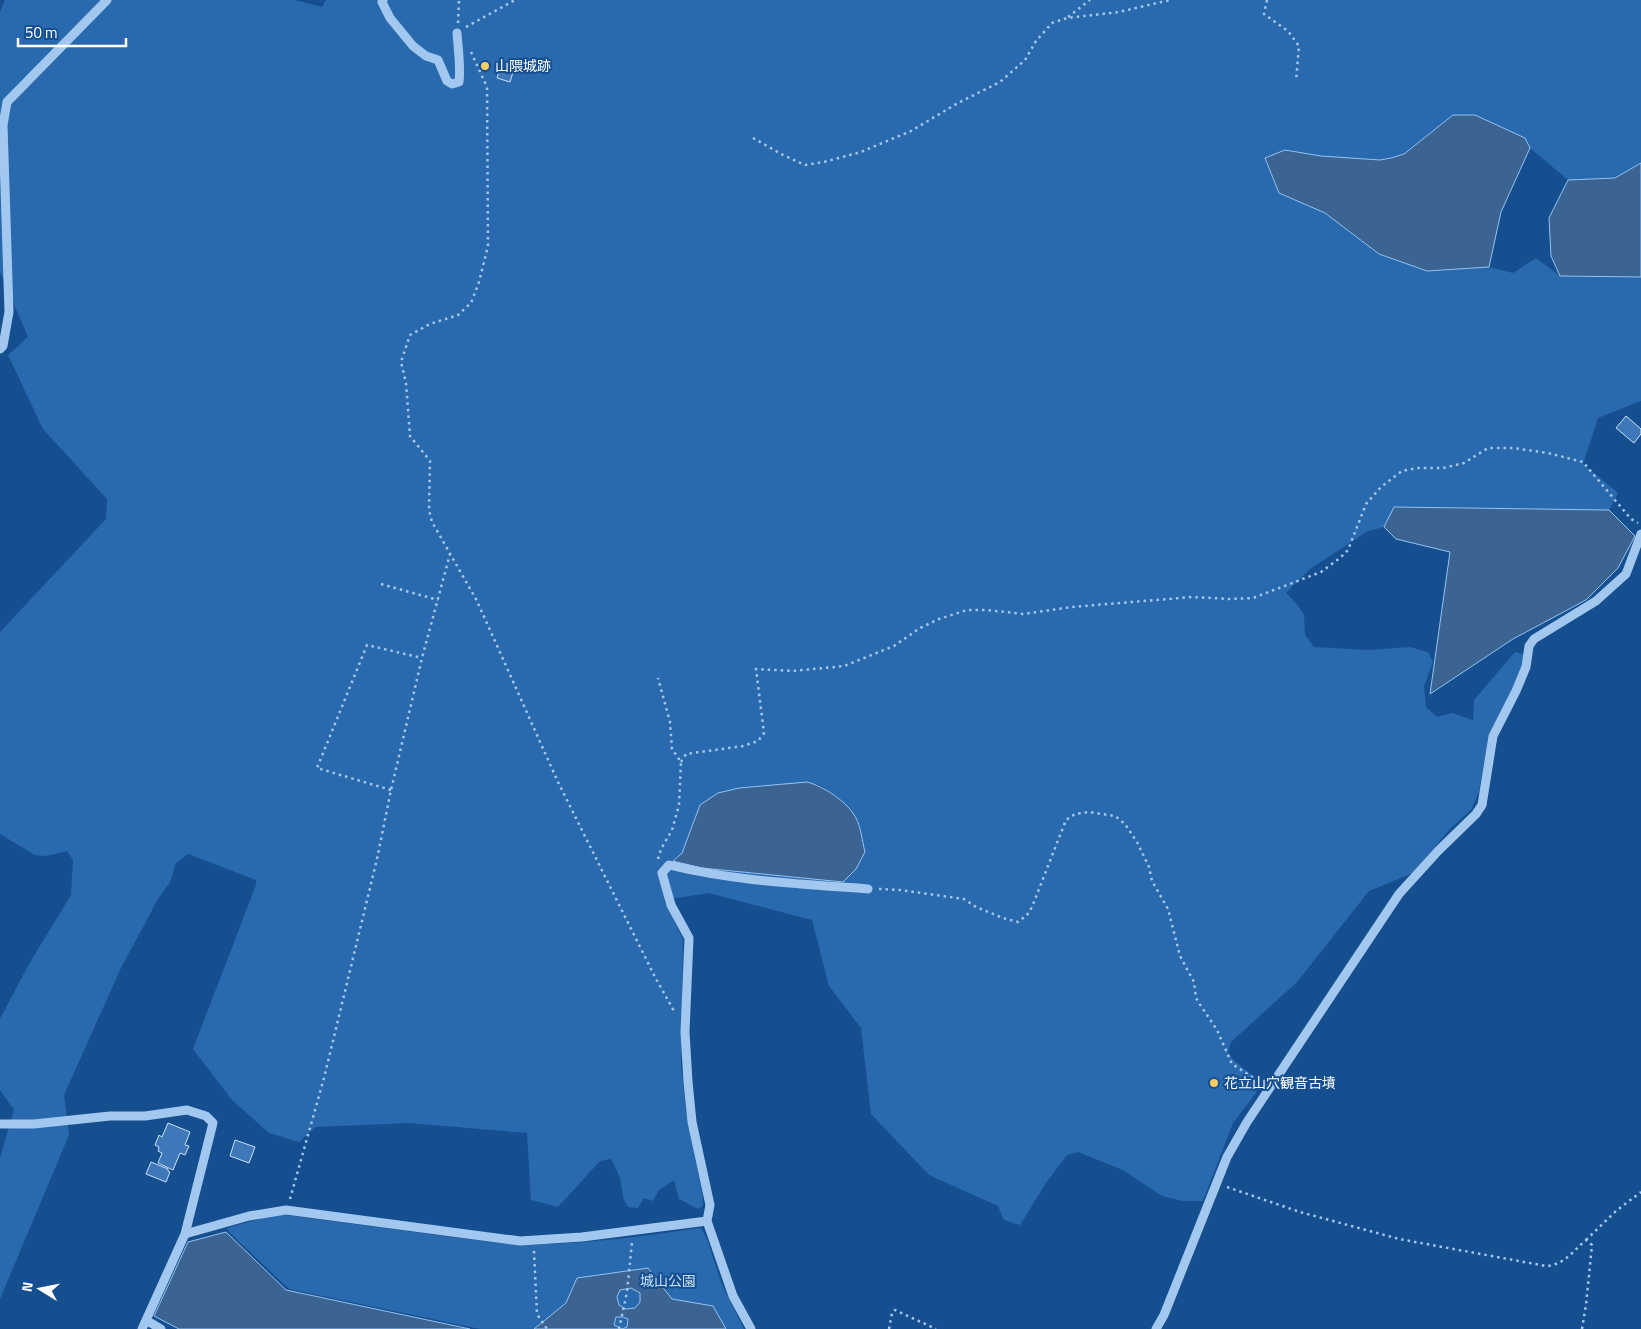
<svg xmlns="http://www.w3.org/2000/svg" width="1641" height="1329" viewBox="0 0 1641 1329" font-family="'Titillium Web','Noto Sans JP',sans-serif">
<rect width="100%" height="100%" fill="#164f8f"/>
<path fill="#2969ae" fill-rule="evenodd" d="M5 0H294L322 7 326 0H1641V163L1615 178 1568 180 1530 148 1525 138 1474 115H1453L1404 154 1380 160 1321 156 1285 150 1279 193 1325 213 1379 254 1427 271 1489 267 1513 273 1536 258 1560 276 1641 277V401L1598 418 1583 464 1618 493 1609 510 1394 507 1384 527 1368 531 1310 569 1286 593 1297 604 1304 615 1305 635 1314 647 1369 650 1410 647 1428 652 1433 662 1424 686 1426 707 1437 717 1452 713 1473 720 1474 700 1515 652 1527 655 1509 697 1489 733 1479 792 1471 810 1449 830 1413 873 1369 891 1297 982 1231 1042 1228 1052C1235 1066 1250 1069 1258 1083L1256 1093 1233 1123 1203 1201H1183L1162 1196 1123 1170 1078 1152 1067 1155 1046 1183 1020 1225 1004 1220 998 1206 929 1175 871 1114 861 1028 829 986 812 920 709 893 664 900 683 939 681 1065 687 1119 702 1192 703 1206 698 1209 679 1199 674 1180 659 1190 653 1201 644 1198 638 1208 628 1207 623 1198 620 1177 611 1159 600 1161 558 1207 531 1200 527 1133 409 1123 315 1127 299 1142 269 1133 233 1101 193 1049 256 885V880L188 854 176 863 170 882 158 899 121 968 64 1095 69 1135 0 1299V1158L14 1110 0 1090V1019L29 964 71 895 73 860 67 851 46 856 35 855 0 834V632L106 519 107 499 43 429 8 355 28 337 0 272V12ZM818 784 841 800 856 818 865 852 673 860 682 853 700 806Z
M277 1214 498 1243C566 1248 634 1237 701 1228L707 1239 722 1285 744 1329H480L289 1289 229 1232 227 1228Z"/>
<path fill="#3b6493" stroke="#95c3f2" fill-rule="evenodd" d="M1453 115H1475L1525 138 1530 148 1501 212 1489 267 1427 271 1379 254 1325 213 1279 193 1265 158 1285 150 1321 156 1380 160 1391 158 1404 154Z
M1641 163V277L1560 276 1551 256 1549 218 1568 180 1615 178Z
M1394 507 1609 510 1635 536 1618 568 1586 600 1513 639 1430 694 1450 552 1396 539 1384 527Z
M807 782C823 786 848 802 856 818 861 827 862 841 865 852L856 869 843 882 702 868 673 861 682 853 700 805 718 793 739 788Z
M226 1232 286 1290 470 1329H179L154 1316 188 1242Z
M648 1268 672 1299 713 1306 726 1329H534L566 1303 577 1278ZM631 1288 640 1293V1302L635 1308 626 1309 619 1305 617 1297 620 1290ZM616 1317H623L628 1319 627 1327 622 1329 614 1325Z"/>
<path fill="#3f78b8" stroke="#c9e1fb" d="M500 69 513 72 510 82 497 78Z
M1626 416 1641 429V434L1634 443 1616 428Z
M168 1123 190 1132 185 1145 189 1146 185 1155 180 1153 173 1170 158 1163 162 1153 158 1151 159 1147 155 1145 159 1135 162 1137Z
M235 1140 255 1147 249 1163 230 1156Z
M151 1162 168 1169V1171L170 1172 166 1182 146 1174Z"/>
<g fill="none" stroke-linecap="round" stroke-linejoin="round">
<path stroke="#a3c8f0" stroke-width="2.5" stroke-dasharray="2.5 4" stroke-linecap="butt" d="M1267 0 1264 14 1288 31 1299 46 1296 81
M1068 17 1090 0
M458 23 459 0
M466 27 515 0
M471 52 487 87 488 246 479 282 471 303 458 315 430 324 410 335 401 362 406 383 410 436 430 461 429 510 432 522 477 601 558 782 655 977 674 1011
M753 138 783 155 805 165 824 162 861 152 911 131 958 103 1000 82 1025 60 1036 41 1052 23 1067 18 1119 12 1170 0
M381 584 438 600
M681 762 686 754 743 746 758 741 764 733 756 669 793 671 844 666 894 646 920 628 939 619 967 610H987L1023 614 1072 607 1192 597 1230 599 1253 598 1321 572 1340 558 1348 550 1366 504 1381 487 1402 471 1418 468H1443L1464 463 1488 448H1513L1548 453 1583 462 1631 519 1638 523
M391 790 317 768 367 645 422 658
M658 859 661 849 672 830 679 805 681 762 672 749 670 722 658 678
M879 889 900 890 964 899 976 907 1003 918 1018 922 1027 915 1032 907 1066 820 1075 814 1089 812 1115 816 1125 824 1137 842 1149 867 1152 881 1168 909 1180 956 1194 982 1196 998 1199 1003 1217 1030 1232 1064 1260 1082
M1227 1187 1300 1212 1399 1239 1546 1266C1564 1265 1573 1251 1586 1240L1592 1245 1586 1305 1582 1329
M290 1199 324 1078 377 859 391 790 422 658 450 554
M1586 1240 1616 1211 1641 1192
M534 1251 537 1314 547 1329
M619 1329 627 1292 632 1242
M889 1329 892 1313 895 1310 936 1329"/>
<path stroke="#a3c8f0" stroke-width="9" d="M383 0 382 2 390 18 413 46 426 56 438 60 447 81 452 84 459 82C461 68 458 48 457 33
M0 349 3 346 9 312 3 125 7 102 107 0
M0 1124H34L110 1116H145L187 1110 206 1116 213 1123 185 1234 142 1329
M185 1234 249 1216 286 1210 520 1241 582 1237 707 1221
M146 1320 161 1329
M751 1329 733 1296 707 1221 710 1205 692 1122 688 1082 685 1032 689 938 671 905 662 873 669 865C734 881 801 884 868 889
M1156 1329 1164 1315 1227 1157 1247 1122 1399 894 1438 851 1476 814 1482 805 1493 736 1516 691 1526 667 1529 646 1534 639 1596 601 1626 574 1641 534"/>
</g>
<g fill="#ffcd62" stroke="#164f8f" stroke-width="2">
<circle cx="485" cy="66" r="5"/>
<circle cx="1214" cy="1083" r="5"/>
</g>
<g text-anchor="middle" stroke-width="4" stroke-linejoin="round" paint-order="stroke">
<g font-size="14" fill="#fff" stroke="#164f8f" text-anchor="start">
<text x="495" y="71">山隈城跡</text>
<text x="1224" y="1088">花立山穴観音古墳</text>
</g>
<g font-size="14" fill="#c9e1fb" stroke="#164f8f">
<text x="668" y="1286">城山公園</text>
</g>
</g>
<g transform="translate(40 1289) rotate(280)" stroke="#164f8f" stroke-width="4" paint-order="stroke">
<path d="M0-4L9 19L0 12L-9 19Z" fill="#ffffff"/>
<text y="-8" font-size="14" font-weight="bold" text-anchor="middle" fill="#ffffff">N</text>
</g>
<path d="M18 38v8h108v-8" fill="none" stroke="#ffffff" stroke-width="2.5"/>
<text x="25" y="38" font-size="15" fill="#ffffff" stroke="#164f8f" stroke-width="4" paint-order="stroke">50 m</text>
</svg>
